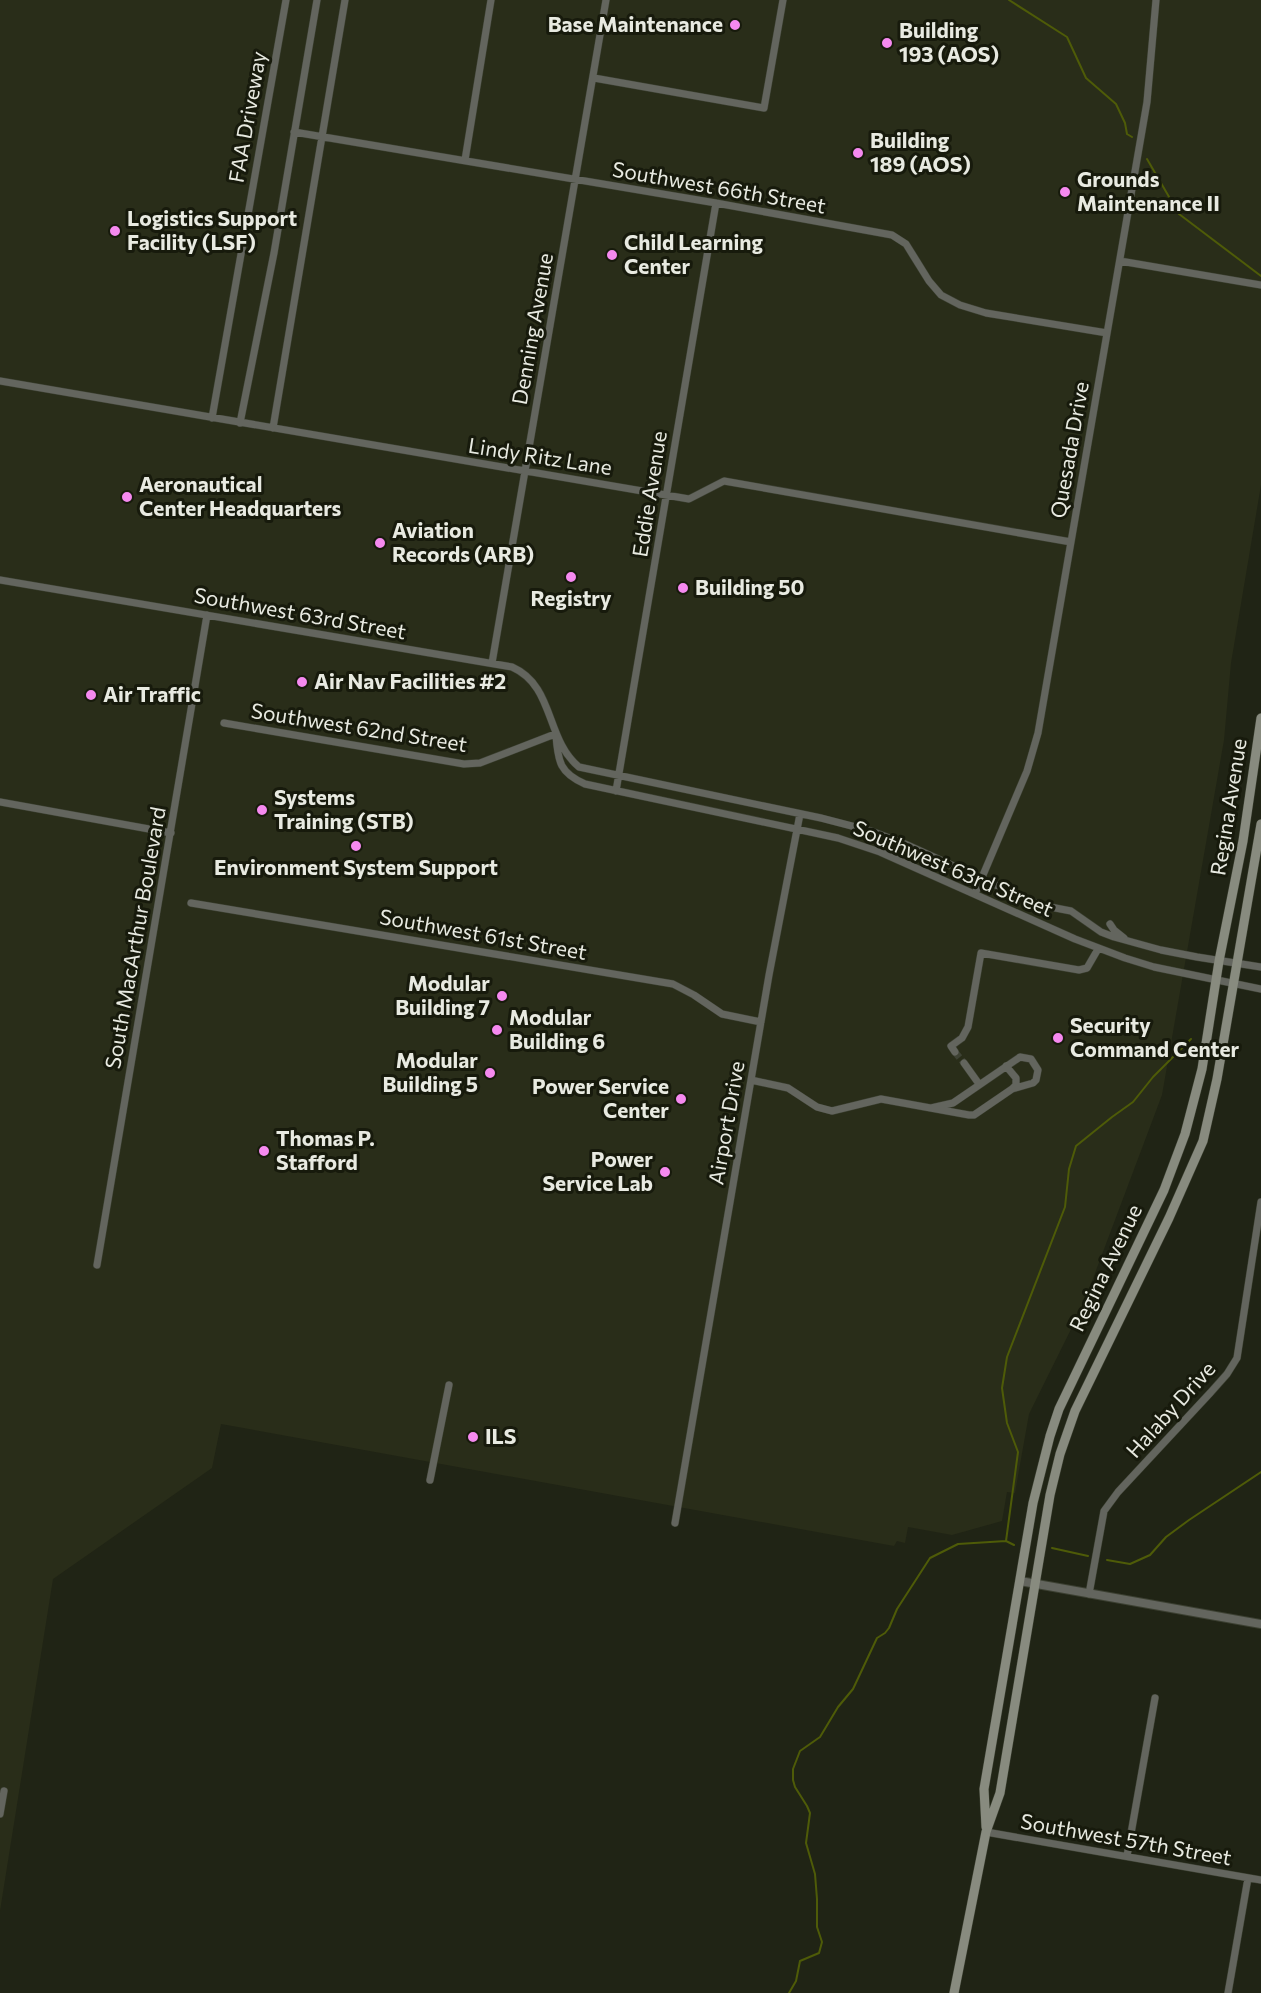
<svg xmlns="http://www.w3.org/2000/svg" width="1261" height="1993" viewBox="0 0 1261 1993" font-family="Commissioner,sans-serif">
<rect width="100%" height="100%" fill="#202415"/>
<path fill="#292d19" d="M0 0H1261V485L1231 663 1224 740 1162 1095 1083 1305 1029 1414 1015 1493 1007 1492 1002 1521 952 1535 908 1527 905 1543 897 1541 894 1546 221 1424 212 1468 53 1579 0 1911Z"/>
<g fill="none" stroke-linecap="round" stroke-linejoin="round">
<path stroke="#4e5b08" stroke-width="2" d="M1009 0 1067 37 1086 78 1116 104 1125 123 1127 134 1132 137
M1147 159 1179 214 1261 276
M1006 1541 1014 1545
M1052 1548 1088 1556
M1107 1560 1130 1564 1150 1555 1166 1537 1189 1520 1261 1472
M789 1993 796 1981 800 1961 819 1953 822 1942 817 1927V1899L815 1874 806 1843 810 1813 807 1806 795 1787 793 1780V1769L800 1751 820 1737 838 1707 853 1689 877 1638 885 1633 889 1628 897 1609 930 1558 958 1544 1006 1541 1018 1452 1007 1423 1002 1388 1007 1357 1065 1207 1069 1169 1076 1146 1112 1117 1133 1102 1153 1077 1191 1039"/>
<path stroke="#3e4234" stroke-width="7" stroke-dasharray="7 3.5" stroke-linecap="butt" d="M955 1052 964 1063"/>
<defs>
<path id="minor" d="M594 78 764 108 783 0
M294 132 716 203 892 235 906 244 929 281 941 295 960 305 986 313 1107 333
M465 160 491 0
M1120 261 1261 285
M0 381 689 499 724 481 1071 542
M212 418 286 0
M240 423 274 253 317 0
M273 428 345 0
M0 580 512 667C555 686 545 739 579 767L821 818 871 831 905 844 1040 905 1071 911 1101 932 1114 937 1161 950 1197 957 1261 967
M492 663 606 0
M224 723 464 764 480 763 555 734
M556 736C558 762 560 773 585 784L838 838 880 852 1075 939 1125 958 1154 967 1261 989
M616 791 716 203
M0 802 171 833
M975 894 1027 771 1038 733 1147 102 1156 0
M191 903 673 984 694 995 722 1014 761 1022
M1110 924 1114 930 1124 938
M955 1052 951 1046 962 1038 968 1027 981 953 1079 970 1087 968 1098 949
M964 1063 979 1084
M1006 1066 1016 1078V1085L1012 1089
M751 1080 788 1088 817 1107 832 1111 881 1099 969 1115H974L1012 1089 1033 1083 1036 1080 1038 1070 1031 1059 1020 1057 953 1103 931 1108
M97 1265 207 615
M430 1480 449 1385
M675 1523 769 975 800 814
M1089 1594 1104 1511 1118 1492 1211 1392 1227 1374 1237 1358 1261 1202
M0 1814 4 1791
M986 1832 1261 1880
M1127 1856 1155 1698
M1228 1993 1248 1878"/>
<path id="tertiary" d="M1020 1581 1261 1624"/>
<path id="secondary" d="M986 1827 984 1789 1033 1503 1050 1436 1059 1409 1164 1190 1185 1134 1202 1069 1219 961 1243 841 1261 718
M954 1993 986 1832 1000 1793 1050 1495 1060 1454 1075 1411 1169 1218 1203 1141 1217 1079 1261 824"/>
</defs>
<use href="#minor" stroke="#3c4032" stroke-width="8"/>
<use href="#tertiary" stroke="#3c4032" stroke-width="10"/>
<use href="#secondary" stroke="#3c4032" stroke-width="10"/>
<use href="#minor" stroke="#63655e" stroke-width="7"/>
<use href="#tertiary" stroke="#63655e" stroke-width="8"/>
<use href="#secondary" stroke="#888b7f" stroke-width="9"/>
</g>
<g fill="#f589ef" stroke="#171a0c" stroke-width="2">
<circle cx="735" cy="25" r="6"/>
<circle cx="887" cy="43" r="6"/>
<circle cx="858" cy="153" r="6"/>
<circle cx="1065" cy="192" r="6"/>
<circle cx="115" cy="231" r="6"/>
<circle cx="612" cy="255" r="6"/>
<circle cx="127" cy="497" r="6"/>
<circle cx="380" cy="543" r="6"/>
<circle cx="571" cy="577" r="6"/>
<circle cx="683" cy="588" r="6"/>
<circle cx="302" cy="682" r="6"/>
<circle cx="91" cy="695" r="6"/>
<circle cx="262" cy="810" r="6"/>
<circle cx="356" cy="846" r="6"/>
<circle cx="502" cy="996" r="6"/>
<circle cx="497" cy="1030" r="6"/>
<circle cx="1058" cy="1038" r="6"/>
<circle cx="490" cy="1073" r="6"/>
<circle cx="681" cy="1099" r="6"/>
<circle cx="264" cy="1151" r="6"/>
<circle cx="665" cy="1172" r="6"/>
<circle cx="473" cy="1437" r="6"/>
</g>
<g text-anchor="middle" stroke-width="6" stroke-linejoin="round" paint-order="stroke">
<g font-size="21" font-weight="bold" fill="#e8eae1" stroke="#171a0c" text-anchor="start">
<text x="723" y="32" text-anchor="end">Base Maintenance</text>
<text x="899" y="38">Building<tspan x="899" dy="24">193 (AOS)</tspan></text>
<text x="870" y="148">Building<tspan x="870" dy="24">189 (AOS)</tspan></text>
<text x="1077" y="187">Grounds<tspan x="1077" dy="24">Maintenance II</tspan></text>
<text x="127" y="226">Logistics Support<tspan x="127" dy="24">Facility (LSF)</tspan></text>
<text x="624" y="250">Child Learning<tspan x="624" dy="24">Center</tspan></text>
<text x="139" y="492">Aeronautical<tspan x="139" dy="24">Center Headquarters</tspan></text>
<text x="392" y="538">Aviation<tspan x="392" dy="24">Records (ARB)</tspan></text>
<text x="695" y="595">Building 50</text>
<text x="571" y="606" text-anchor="middle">Registry</text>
<text x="314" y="689">Air Nav Facilities #2</text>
<text x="103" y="702">Air Traffic</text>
<text x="274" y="805">Systems<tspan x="274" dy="24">Training (STB)</tspan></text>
<text x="356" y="875" text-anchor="middle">Environment System Support</text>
<text x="490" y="991" text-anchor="end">Modular<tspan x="490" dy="24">Building 7</tspan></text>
<text x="509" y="1025">Modular<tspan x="509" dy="24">Building 6</tspan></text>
<text x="1070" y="1033">Security<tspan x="1070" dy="24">Command Center</tspan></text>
<text x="478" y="1068" text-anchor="end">Modular<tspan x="478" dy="24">Building 5</tspan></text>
<text x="669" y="1094" text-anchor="end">Power Service<tspan x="669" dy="24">Center</tspan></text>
<text x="276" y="1146">Thomas P.<tspan x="276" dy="24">Stafford</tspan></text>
<text x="653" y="1167" text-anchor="end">Power<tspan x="653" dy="24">Service Lab</tspan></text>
<text x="485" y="1444">ILS</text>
</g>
<g font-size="21" fill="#e8eae1" stroke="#171a0c">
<text transform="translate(248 117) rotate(-80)" y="7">FAA Driveway</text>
<text transform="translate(719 188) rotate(10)" y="7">Southwest 66th Street</text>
<text transform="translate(533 329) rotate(-80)" y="7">Denning Avenue</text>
<text transform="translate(1070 450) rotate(-80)" y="7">Quesada Drive</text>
<text transform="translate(540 457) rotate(9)" y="7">Lindy Ritz Lane</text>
<text transform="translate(650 494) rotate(-81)" y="7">Eddie Avenue</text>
<text transform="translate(300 614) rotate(10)" y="7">Southwest 63rd Street</text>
<text transform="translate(359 728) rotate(9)" y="7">Southwest 62nd Street</text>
<text transform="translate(1229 807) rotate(-81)" y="7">Regina Avenue</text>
<text transform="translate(953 869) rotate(23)" y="7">Southwest 63rd Street</text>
<text transform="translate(483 935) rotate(10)" y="7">Southwest 61st Street</text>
<text transform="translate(136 938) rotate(-80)" y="7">South MacArthur Boulevard</text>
<text transform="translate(727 1123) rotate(-80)" y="7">Airport Drive</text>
<text transform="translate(1106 1268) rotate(-64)" y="7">Regina Avenue</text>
<text transform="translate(1171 1410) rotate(-48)" y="7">Halaby Drive</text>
<text transform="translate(1126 1840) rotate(10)" y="7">Southwest 57th Street</text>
</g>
</g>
</svg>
